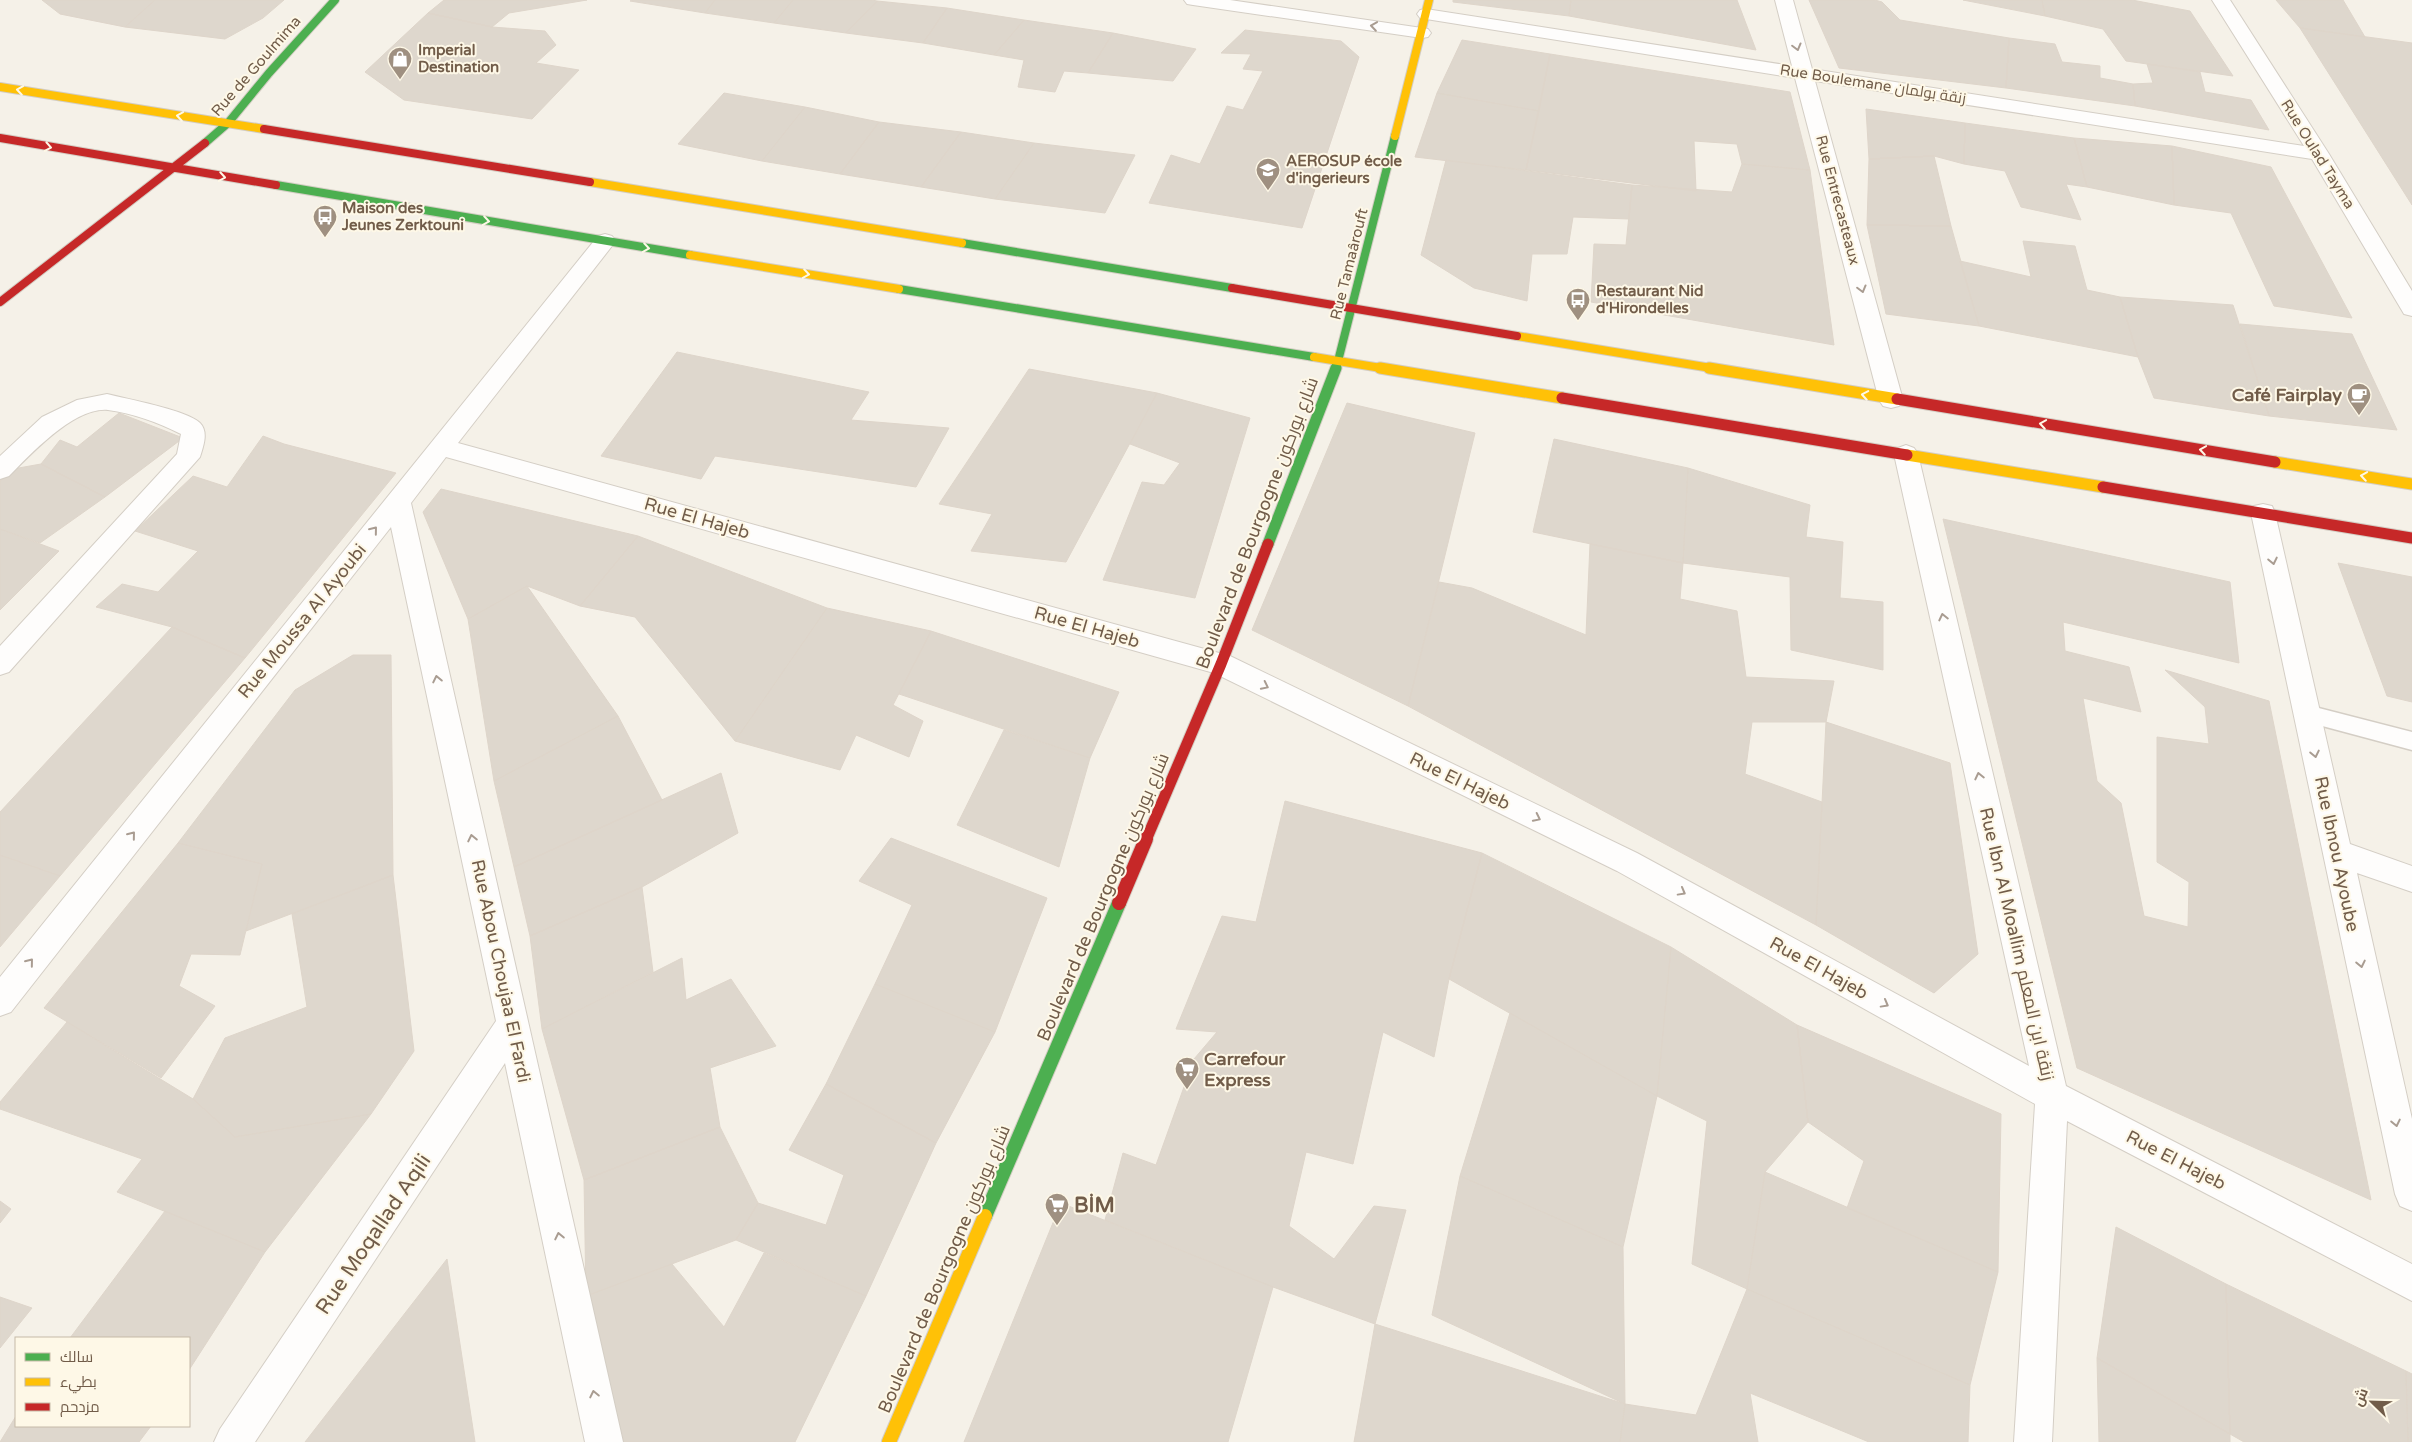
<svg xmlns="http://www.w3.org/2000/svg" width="2412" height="1442" viewBox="0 0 2412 1442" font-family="'Varela Round',Cairo,sans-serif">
<rect width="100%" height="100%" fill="#f5f1e8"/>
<path fill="#ded7cd" stroke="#ded5ca" d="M42 0H155L125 27 60 14Z
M155 0H284L263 18 225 39 125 27Z
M444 0H587L509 13 492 27 428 13Z
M632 0H715L705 13 630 1Z
M715 0H793L774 23 705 13Z
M793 0H872L877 1 846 33 774 23Z
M1453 0H1571L1569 16 1453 2Z
M1571 0H1737L1756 50 1569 16Z
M1809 0H1875L1882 2 1900 20 2009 38 2006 88 1839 68Z
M1963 0H2042L2045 16Z
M2042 0H2132L2190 11 2233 76 2126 61 2103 29 2045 16Z
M2276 0H2343L2365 37 2300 28Z
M877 1 947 8 923 43 846 33Z
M947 8 1024 20 994 55 923 43Z
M428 13 492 27 545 31 556 45 536 63 579 70 532 119 404 100 365 72Z
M1024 20 1113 33 1088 73 1064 71 1055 92 1018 87 1024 60 994 55Z
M2300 28 2412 43V205Z
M1245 30 1341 41 1359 57 1302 228 1149 203 1171 155 1200 164 1227 106 1243 110 1263 71 1243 69 1251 54 1221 53Z
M1113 33 1196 49 1173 81 1088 73Z
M2009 38 2055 44 2062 62 2100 66V78L2133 84 2135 106 2006 88Z
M1462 40 1550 54 1539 111 1437 93Z
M1550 54 1790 92 1810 170 1742 164 1737 144 1694 141 1696 191 1526 170Z
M2147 64 2200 72 2205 92 2251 100 2269 130 2135 106 2133 84 2153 83Z
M724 93 805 107 762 161 678 144Z
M1437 93 1539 111 1526 170 1415 157Z
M805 107 879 122 840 174 762 161Z
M1866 109 1965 123 1964 164 1934 156 1869 159Z
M879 122 961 132 921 187 840 174Z
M1965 123 2074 138 2087 187 2066 184 2081 220 2021 207 2005 171 1964 164Z
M961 132 1034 143 995 199 921 187Z
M2074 138 2172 146 2174 205 2087 187Z
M1034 143 1135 155 1105 213 995 199Z
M2172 146 2271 167 2352 318 2274 306 2231 213 2174 205Z
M1934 156 1951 226 1867 225 1869 159Z
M1446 160 1632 185 1629 219 1573 217 1567 254H1532L1527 301 1474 288 1421 255Z
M1742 164 1810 170 1834 345 1591 302 1594 244 1626 245 1632 185 1732 192Z
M1867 225 1951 226 1979 326 1886 314Z
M2023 241 2075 246 2087 290 2120 297 2138 357 1979 326 1960 261 2031 277Z
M2120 297 2233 305 2269 416 2154 398 2138 357Z
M2240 324 2352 334 2397 430 2269 416Z
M677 352 869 392 851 420 949 428 916 487 715 456 701 479 601 456Z
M1029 369 1157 393 1066 562 971 551 992 514 939 504Z
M1157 393 1250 418 1195 598 1103 580 1142 482 1164 485 1180 463 1130 444Z
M1347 403 1475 433 1408 706 1252 630Z
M119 413 183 438 105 497 41 464 60 440 77 447Z
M263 436 284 444 396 473 245 658 172 627 96 607 122 584 158 592 198 551 135 531 193 476 227 487Z
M1554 439 1688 468 1683 563 1533 532Z
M41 464 105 497 40 543 0 529V481L13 469Z
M1688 468 1810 505 1806 537 1843 542 1840 598 1883 602V670L1791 650 1790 577 1683 563Z
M441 489 638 536 580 606 527 586 468 619 423 512Z
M1943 519 2230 582 2239 663 2063 622 2065 651 2129 667 2141 712 2083 698 2097 781 2121 803 2144 916 2188 927 2189 882 2157 862V737L2209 744 2205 707 2165 670 2269 701 2371 1200 2077 1068Z
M0 529 59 551 0 610Z
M638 536 827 608 735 741 635 617 580 606Z
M1590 544 1683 563 1680 599 1737 611 1746 677 1834 681 1826 722H1752L1745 774 1822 802 1816 925 1408 706 1439 582 1472 588 1586 635Z
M2338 563 2412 577V702L2387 696Z
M527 586 618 716 494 781 468 619Z
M827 608 931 631 893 705 923 721 909 757 856 735 840 770 735 741Z
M172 627 245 658 60 876 0 855V812Z
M931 631 1119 692 1090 758 899 694Z
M353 655H391L393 875 246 931 262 864 178 843 295 690Z
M618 716 662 800 514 867 494 781Z
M1826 722 1950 763 1978 954 1934 993 1816 925Z
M1004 730 1090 758 1059 867 957 825Z
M721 773 738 833 642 887 530 936 514 867Z
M1285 801 1482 853 1449 979 1434 1057 1383 1032 1353 1164 1306 1152 1289 1226 1334 1259 1374 1206 1406 1210 1375 1324 1273 1287 1105 1220 1123 1153 1156 1165 1194 1059 1217 1032 1176 1029 1222 916 1256 922Z
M891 838 1047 898 995 1032 875 984 912 905 859 881Z
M178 843 262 864 240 955 191 954 179 986 215 1006 161 1078 44 1008Z
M1482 853 1671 947 1657 1096 1449 979Z
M0 855 60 876 0 947Z
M393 875 414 1051 371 1114 235 1137 193 1099 225 1038 307 1007 292 914Z
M642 887 653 972 542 1029 530 936Z
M1671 947 1797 1025 1808 1122 1765 1172 1747 1289 1692 1264 1707 1121 1657 1096Z
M682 958 686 1000 731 979 776 1046 710 1068 720 1127 584 1180 542 1029Z
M875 984 995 1032 936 1143 826 1084Z
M1510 1013 1657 1096 1623 1247 1460 1176Z
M67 1022 193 1099 235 1137 371 1114 265 1252 117 1192 142 1159 0 1109V1102Z
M1797 1025 2001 1114 1998 1272 1847 1208 1864 1161 1808 1122Z
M826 1084 936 1143 866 1296 736 1240 758 1203 826 1225 844 1175 789 1150Z
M720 1127 758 1203 736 1240 586 1296 584 1180Z
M1765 1172 1998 1272 1970 1385 1747 1289Z
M1460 1176 1623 1247 1625 1404 1432 1315Z
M0 1201 11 1209 0 1223Z
M1061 1203 1273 1287 1228 1442H964Z
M165 1211 265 1252 189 1370V1338H70Z
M2116 1227 2226 1284 2230 1434 2097 1358Z
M764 1253 866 1296 795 1442H624L586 1296 672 1264 724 1327Z
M447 1259 475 1442H305Z
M2226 1284 2406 1371 2408 1442H2244L2230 1434Z
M1747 1289 1970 1385 1968 1442H1869L1750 1393 1758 1442H1620L1625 1404 1696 1415Z
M0 1297 32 1308 0 1348Z
M1375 1324 1625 1404 1620 1442H1354Z
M2097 1358 2230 1434V1442H2099Z
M2406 1371 2412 1374V1442H2408Z
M16 1416V1426H151L139 1442H0Z"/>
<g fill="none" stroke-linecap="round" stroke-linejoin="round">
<defs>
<path id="lane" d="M2307 705 2412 732V750L2300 720 2296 714 2300 708Z"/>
<path id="street" d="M1184 0H1230L1422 28 1428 29 1431 33 1428 37 1422 38 1193 5 1187 4Z
M1775 0H1793L1812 69 2304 146 2212 0H2230L2329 154 2412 291V316L2404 314 2312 159 1815 81 1903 400 1899 406 1891 408 1883 406 1879 400 1795 78 1426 19 1420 18 1417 14 1420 10 1426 9 1792 66Z
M605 234 612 236 616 241 612 246 458 443 1230 656 1637 853 2029 1066 1894 454 1898 448 1906 445 1914 448 1918 454 2066 1086 2412 1264V1301L2067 1121 2052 1442H2014L2035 1104 1617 871 1214 673 446 457 411 503 623 1442H585L505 1063 255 1442H214L220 1429 496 1021 391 527 11 1012 0 1016V977L598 236Z
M107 394C127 399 187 410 200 423 209 432 203 447 200 457L9 672 0 675V646L177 454 181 434C159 423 132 413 108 410 74 407 31 454 9 476L0 479V456L42 417 77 400Z
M2263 504 2272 506 2275 513 2350 844 2412 866V892L2357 873 2412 1119V1211L2400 1206 2395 1194 2251 513 2254 506Z"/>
<path id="fast-far2" d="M205 143 228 123 269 73 335 0
M276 185 690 255
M962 243 1232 288
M899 289 1314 357
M1336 369 1395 136"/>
<path id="fast-far1" d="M1268 544 1336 368"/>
<path id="fast" d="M985 1216 1119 903"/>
<path id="slow-far2" d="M0 87 264 129
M1395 136 1429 0
M590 182 962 243
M690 255 899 289
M1517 336 1717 369
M1314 357 1387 369"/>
<path id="slow-far1" d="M1380 368 1562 398
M1709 368 1897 399
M1907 455 2103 487
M2275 462 2412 484"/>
<path id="slow" d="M889 1442 985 1216"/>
<path id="jam-far2" d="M264 129 590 182
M0 138 276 185
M1232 288 1517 336
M0 302 205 143"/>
<path id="jam-far1" d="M1562 398 1907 455
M1897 399 2275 462
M2103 487 2412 538
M1146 840 1221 664 1268 544"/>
<path id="jam" d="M1119 903 1146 839"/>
</defs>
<use href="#lane" stroke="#d4cec5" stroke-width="3"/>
<use href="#street" stroke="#d4cec5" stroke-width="2"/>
<use href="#fast-far2" stroke="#d3cdc3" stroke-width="10"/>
<use href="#fast-far1" stroke="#d3cdc3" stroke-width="13"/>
<use href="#fast" stroke="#d3cdc3" stroke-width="16"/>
<use href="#slow-far2" stroke="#d3cdc3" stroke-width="10"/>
<use href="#slow-far1" stroke="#d3cdc3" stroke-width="13"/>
<use href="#slow" stroke="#d3cdc3" stroke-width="16"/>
<use href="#jam-far2" stroke="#d3cdc3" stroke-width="10"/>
<use href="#jam-far1" stroke="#d3cdc3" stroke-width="13"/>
<use href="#jam" stroke="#d3cdc3" stroke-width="16"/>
<use href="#lane" fill="#fefdfc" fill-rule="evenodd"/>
<use href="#street" fill="#fefdfc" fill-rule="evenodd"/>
<use href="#fast-far2" stroke="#4caf50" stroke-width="8"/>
<use href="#fast-far1" stroke="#4caf50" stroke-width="11"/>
<use href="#fast" stroke="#4caf50" stroke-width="14"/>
<use href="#slow-far2" stroke="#ffc107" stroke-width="8"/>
<use href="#slow-far1" stroke="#ffc107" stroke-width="11"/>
<use href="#slow" stroke="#ffc107" stroke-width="14"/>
<use href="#jam-far2" stroke="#c62828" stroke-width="8"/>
<use href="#jam-far1" stroke="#c62828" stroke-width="11"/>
<use href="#jam" stroke="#c62828" stroke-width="14"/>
</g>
<defs><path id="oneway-chevron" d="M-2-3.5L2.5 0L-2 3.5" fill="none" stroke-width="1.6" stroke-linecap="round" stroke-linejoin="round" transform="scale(1.25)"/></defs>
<g stroke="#a99c91">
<use href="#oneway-chevron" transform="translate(1374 26) rotate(-172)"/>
<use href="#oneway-chevron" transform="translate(1797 47) rotate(75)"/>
<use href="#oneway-chevron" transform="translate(1862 289) rotate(75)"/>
<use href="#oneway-chevron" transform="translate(374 530) rotate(-51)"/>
<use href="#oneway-chevron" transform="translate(2273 561) rotate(78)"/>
<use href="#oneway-chevron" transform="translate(1943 617) rotate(-103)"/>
<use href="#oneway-chevron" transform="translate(437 679) rotate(-102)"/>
<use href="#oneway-chevron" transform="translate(1265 686) rotate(26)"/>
<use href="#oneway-chevron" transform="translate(2315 754) rotate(78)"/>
<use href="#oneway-chevron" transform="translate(1979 776) rotate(-103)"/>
<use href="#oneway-chevron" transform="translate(1537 818) rotate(26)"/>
<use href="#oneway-chevron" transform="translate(132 835) rotate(-51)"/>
<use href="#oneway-chevron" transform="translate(472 838) rotate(-102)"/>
<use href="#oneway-chevron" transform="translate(1682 892) rotate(29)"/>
<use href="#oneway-chevron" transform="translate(30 962) rotate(-51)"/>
<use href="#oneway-chevron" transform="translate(2361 964) rotate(78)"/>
<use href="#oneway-chevron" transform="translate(1885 1004) rotate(29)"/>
<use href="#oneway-chevron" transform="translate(2396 1123) rotate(78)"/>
<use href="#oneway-chevron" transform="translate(559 1236) rotate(-102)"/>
<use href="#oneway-chevron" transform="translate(594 1394) rotate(-102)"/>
</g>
<g stroke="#fef8e7">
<use href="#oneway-chevron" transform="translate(20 90) rotate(-171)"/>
<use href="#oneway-chevron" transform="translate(180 116) rotate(-171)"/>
<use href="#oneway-chevron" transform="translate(48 147) rotate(11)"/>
<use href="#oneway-chevron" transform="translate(222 177) rotate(10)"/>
<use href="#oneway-chevron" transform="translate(486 221) rotate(9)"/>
<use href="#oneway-chevron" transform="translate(646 248) rotate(9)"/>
<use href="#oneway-chevron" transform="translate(806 274) rotate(9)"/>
<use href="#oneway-chevron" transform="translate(1865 395) rotate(-170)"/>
<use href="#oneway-chevron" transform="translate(2043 424) rotate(-171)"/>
<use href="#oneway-chevron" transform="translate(2203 450) rotate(-171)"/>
<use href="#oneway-chevron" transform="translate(2364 476) rotate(-171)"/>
</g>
<defs>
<symbol id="shop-pin" viewBox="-11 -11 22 30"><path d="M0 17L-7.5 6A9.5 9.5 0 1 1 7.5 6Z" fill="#9f9081" stroke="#fef8e7"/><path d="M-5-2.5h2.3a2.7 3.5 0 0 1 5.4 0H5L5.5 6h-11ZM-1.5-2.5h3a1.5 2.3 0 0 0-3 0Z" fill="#fff"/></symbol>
<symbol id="school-pin" viewBox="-11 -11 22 30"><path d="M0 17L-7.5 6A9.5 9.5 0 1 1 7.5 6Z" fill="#9f9081" stroke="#fef8e7"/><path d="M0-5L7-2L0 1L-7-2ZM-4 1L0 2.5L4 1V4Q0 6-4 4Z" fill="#fff"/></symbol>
<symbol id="bus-pin" viewBox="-11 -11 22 30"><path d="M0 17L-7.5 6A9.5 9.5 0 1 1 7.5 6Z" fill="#9f9081" stroke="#fef8e7"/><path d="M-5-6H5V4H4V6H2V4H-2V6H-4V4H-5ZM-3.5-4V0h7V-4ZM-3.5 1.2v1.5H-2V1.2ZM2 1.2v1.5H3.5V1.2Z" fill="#fff"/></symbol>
<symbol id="cafe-pin" viewBox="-11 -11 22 30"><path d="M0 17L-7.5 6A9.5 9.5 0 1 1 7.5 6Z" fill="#9f9081" stroke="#fef8e7"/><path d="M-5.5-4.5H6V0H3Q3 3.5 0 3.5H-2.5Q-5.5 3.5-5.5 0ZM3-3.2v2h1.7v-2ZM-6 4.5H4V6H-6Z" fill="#fff"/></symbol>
<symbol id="supermarket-pin" viewBox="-11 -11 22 30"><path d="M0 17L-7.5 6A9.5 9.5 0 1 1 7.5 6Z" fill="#9f9081" stroke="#fef8e7"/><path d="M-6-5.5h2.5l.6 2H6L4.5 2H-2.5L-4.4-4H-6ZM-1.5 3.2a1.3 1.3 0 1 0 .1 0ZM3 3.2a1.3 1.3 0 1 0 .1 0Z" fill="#fff"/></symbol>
</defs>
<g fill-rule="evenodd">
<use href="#shop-pin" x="386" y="45" width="28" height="38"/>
<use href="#school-pin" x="1254" y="156" width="28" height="38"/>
<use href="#bus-pin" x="311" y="203" width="28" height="38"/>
<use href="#bus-pin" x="1564" y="286" width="28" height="38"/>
<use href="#cafe-pin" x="2345" y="381" width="28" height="38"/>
<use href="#supermarket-pin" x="1173" y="1055" width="28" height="38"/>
<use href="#supermarket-pin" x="1043" y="1191" width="28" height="38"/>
</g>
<g text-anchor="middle" stroke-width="4" stroke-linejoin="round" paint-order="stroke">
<g font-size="15" font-weight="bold" fill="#715c49" stroke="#fef8e7" text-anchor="start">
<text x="418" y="55">Imperial<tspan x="418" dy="17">Destination</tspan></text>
<text x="1286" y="166">AEROSUP école<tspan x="1286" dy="17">d'ingerieurs</tspan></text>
<text x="342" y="213">Maison des<tspan x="342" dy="17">Jeunes Zerktouni</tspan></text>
<text x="1596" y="296">Restaurant Nid<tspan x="1596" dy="17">d'Hirondelles</tspan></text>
</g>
<g font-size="15" fill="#715c49" stroke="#fef8e7">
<text transform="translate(256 66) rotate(-49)" y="5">Rue de Goulmima</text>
<text transform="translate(1873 84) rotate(9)" y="5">Rue Boulemane زنقة بولمان</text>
<text transform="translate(2318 154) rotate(58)" y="5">Rue Oulad Tayma</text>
<text transform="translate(1838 200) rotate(75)" y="5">Rue Entrecasteaux</text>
<text transform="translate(1349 264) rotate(-76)" y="5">Rue Tamaârouft</text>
</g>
<g font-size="18" font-weight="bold" fill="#715c49" stroke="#fef8e7" text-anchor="end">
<text x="2342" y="401">Café Fairplay</text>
<text x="1204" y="1065" text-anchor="start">Carrefour<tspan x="1204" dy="21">Express</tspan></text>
</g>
<g font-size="18" fill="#715c49" stroke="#fef8e7">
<text transform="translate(697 518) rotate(16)" y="6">Rue El Hajeb</text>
<text transform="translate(1257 523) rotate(-69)" y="6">Boulevard de Bourgogne شارع بوركون</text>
<text transform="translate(302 621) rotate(-51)" y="6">Rue Moussa Al Ayoubi</text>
<text transform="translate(1087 627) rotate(16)" y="6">Rue El Hajeb</text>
<text transform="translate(1460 781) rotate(26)" y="6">Rue El Hajeb</text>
<text transform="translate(2337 854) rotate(78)" y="6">Rue Ibnou Ayoube</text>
<text transform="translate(1103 897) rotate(-67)" y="6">Boulevard de Bourgogne شارع بوركون</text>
<text transform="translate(2017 944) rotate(77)" y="6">Rue Ibn Al Moallim زنقة ابن المعلم</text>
<text transform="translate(1819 968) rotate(29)" y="6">Rue El Hajeb</text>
<text transform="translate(501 971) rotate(78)" y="6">Rue Abou Choujaa El Fardi</text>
<text transform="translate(2176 1160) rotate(27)" y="6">Rue El Hajeb</text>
<text transform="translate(944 1269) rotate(-67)" y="6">Boulevard de Bourgogne شارع بوركون</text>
</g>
<g font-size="21" font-weight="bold" fill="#715c49" stroke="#fef8e7" text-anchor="start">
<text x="1074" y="1212">BİM</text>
</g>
<g font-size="21" fill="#715c49" stroke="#fef8e7">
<text transform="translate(373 1234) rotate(-56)" y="7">Rue Moqallad Aqili</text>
</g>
</g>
<rect x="15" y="1337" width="175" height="90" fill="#fef8e7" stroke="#c6baa8"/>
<rect x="25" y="1353" width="25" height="8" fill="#4caf50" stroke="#c6baa8"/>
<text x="60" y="1362" font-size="15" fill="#715c49">سالك</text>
<rect x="25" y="1378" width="25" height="8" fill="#ffc107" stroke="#c6baa8"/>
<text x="60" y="1387" font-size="15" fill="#715c49">بطيء</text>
<rect x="25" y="1403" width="25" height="8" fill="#c62828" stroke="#c6baa8"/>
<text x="60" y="1412" font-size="15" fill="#715c49">مزدحم</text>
<g transform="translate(2372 1402) rotate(293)" stroke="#fef8e7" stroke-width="4" paint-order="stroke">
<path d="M0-4L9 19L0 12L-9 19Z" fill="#715c49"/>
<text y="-8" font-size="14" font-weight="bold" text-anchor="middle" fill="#715c49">ش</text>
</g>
</svg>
